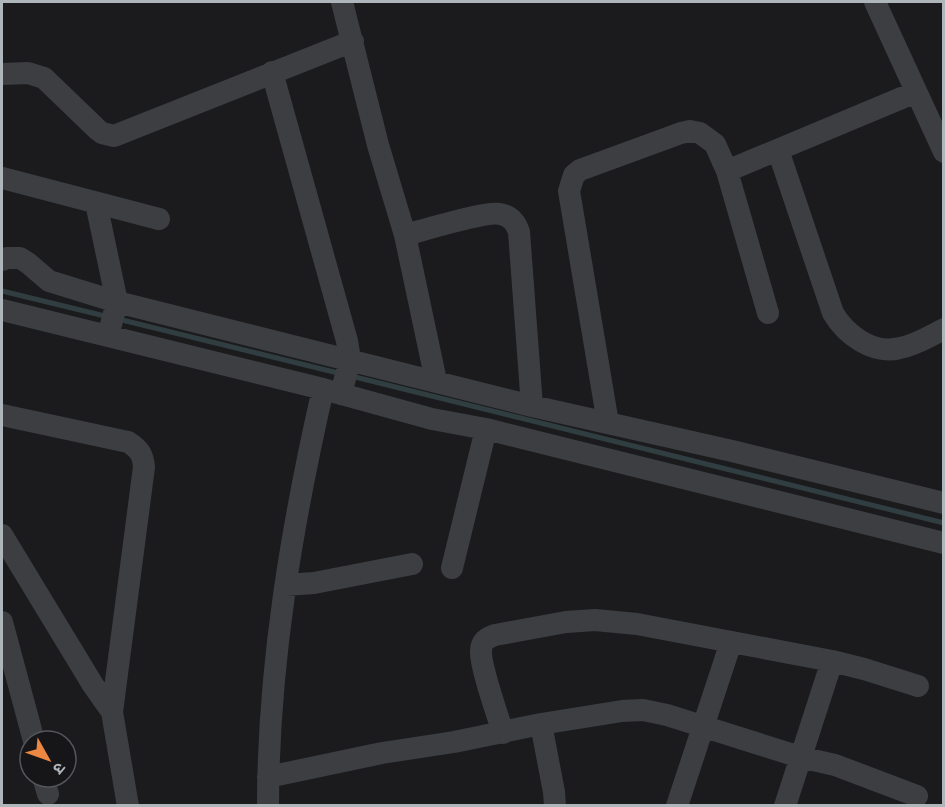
<svg xmlns="http://www.w3.org/2000/svg" width="945" height="807" viewBox="0 0 945 807" font-family="Jost,'Noto Sans Devanagari',sans-serif">
<rect width="100%" height="100%" fill="#1b1b1d"/>
<g fill="none" stroke-linecap="round" stroke-linejoin="round">
<path stroke="#313e41" stroke-width="5" d="M2 291 109 317
M118 319 342 374
M351 376 944 523"/>
<path stroke="#3c3e42" stroke-width="22" d="M342 2 378 145 405 235 436 381
M875 2 944 152
M272 72 347 341 350 359 341 394
M2 74 28 73 44 78 98 130 102 133 114 136 353 41
M778 150 833 313C846 335 873 355 900 348 916 345 930 336 944 329
M727 171 916 92
M2 178 159 219
M96 203 117 302 108 336
M405 235C424 230 486 211 500 214 511 216 516 223 519 232L532 406
M2 260 7 258H20L28 263 49 281 117 302 532 406 732 451 944 503
M2 310 323 389 432 419 486 429 944 543
M2 415 128 442C139 449 143 454 144 467L112 712 128 806
M608 423 569 191 574 175 580 170 681 133 690 131 700 133 715 144 727 171 768 313
M2 535 93 685 112 712
M452 568 486 429
M286 585 314 583 412 564
M2 622 34 741
M541 724 554 792 555 806
M503 733C498 716 480 666 481 651 481 642 486 638 495 635L566 622 595 620 637 624 832 661 864 669 918 686
M43 777 48 794
M268 777 382 753 454 742 541 724 622 711 643 710 667 715 800 757 835 765 917 796
M268 806C268 666 292 525 323 389
M677 806 731 642
M785 806 832 661"/>
</g>
<rect width="945" height="807" fill="none" stroke="#aeb6bc" stroke-width="6"/>
<g transform="translate(48 759) rotate(130)"><circle r="28" fill="#161618" stroke="#53565a" stroke-width="1.5"/>
<path d="M0-4.5L10 22L0 15L-10 22Z" fill="#ed8842"/>
<text y="-9" font-size="16" font-weight="bold" text-anchor="middle" fill="#aeb6bc">उ</text>
</g>
</svg>
